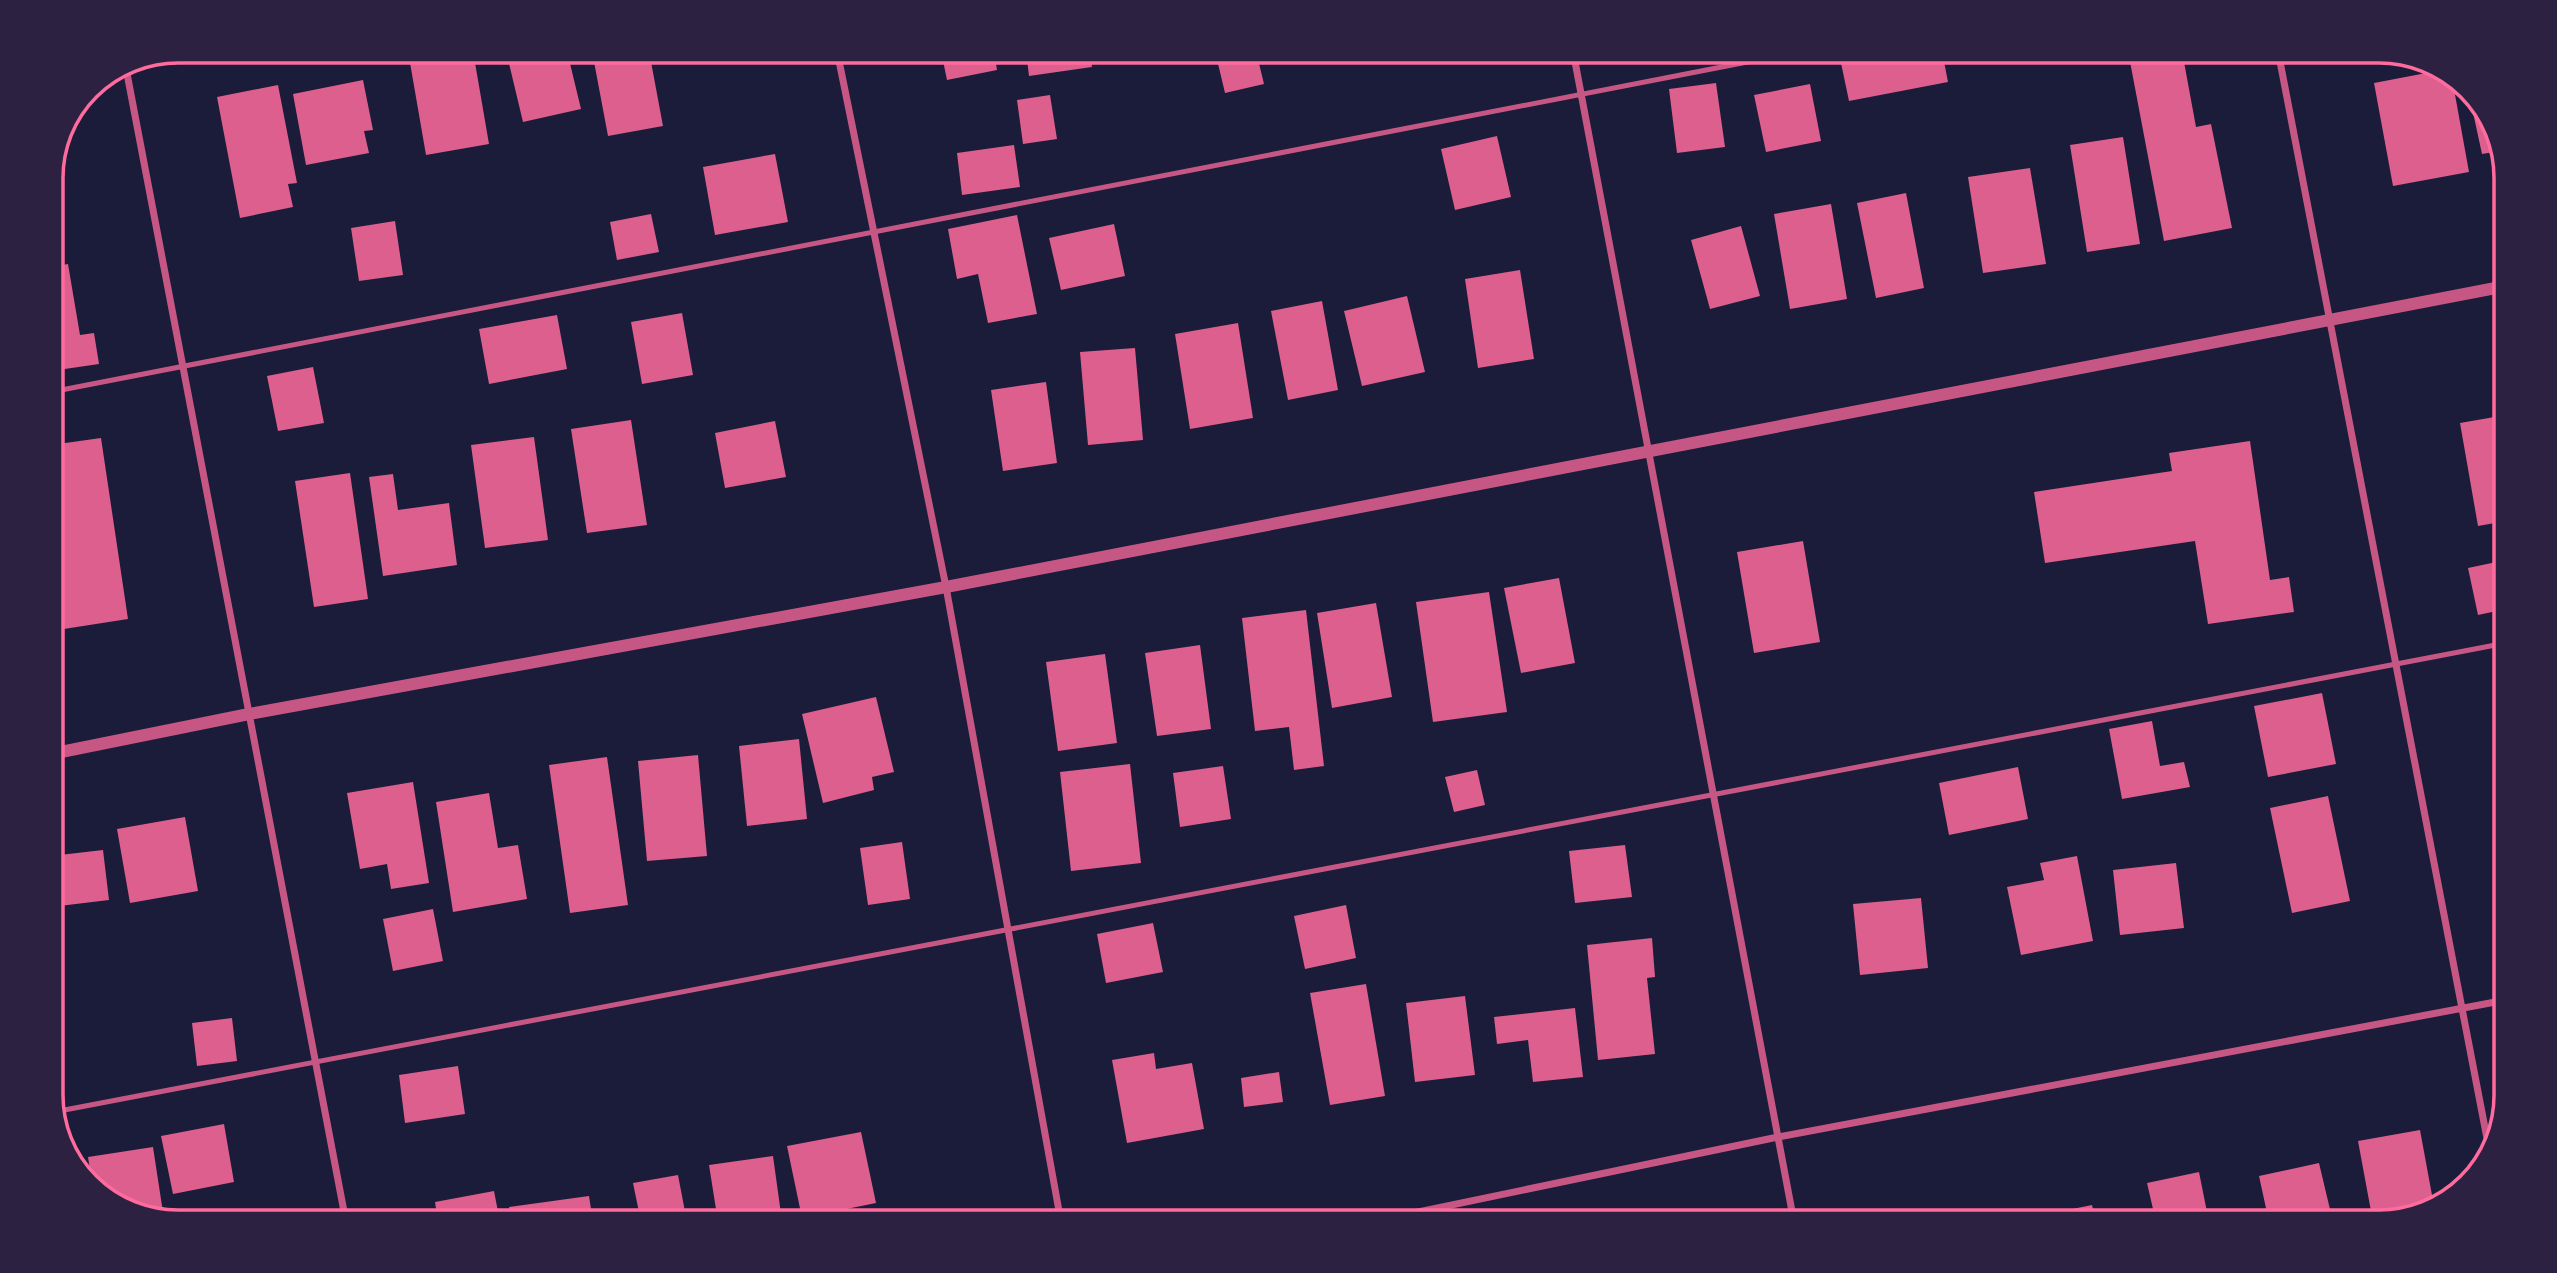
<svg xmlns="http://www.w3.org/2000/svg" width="2557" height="1273" viewBox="0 0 2557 1273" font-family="Spectral,serif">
<rect width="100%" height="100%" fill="#1b1b3a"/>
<path fill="#dd5f8e" d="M444 51H473L489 144 426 155 409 57Z
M506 51H567L581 109 523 122Z
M592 51H649L663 126 608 136Z
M941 51H994L997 70 947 80Z
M1026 51H1090L1092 67 1029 76Z
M1215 51H1256L1264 84 1225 93Z
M1904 51H1942L1948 82 1849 101 1841 63Z
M2128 51H2182L2196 127 2211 124 2232 228 2164 241Z
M2442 70 2452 78 2469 172 2393 186 2374 83Z
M363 80 373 130 364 131 369 153 306 165 293 94Z
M1716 83 1725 147 1677 153 1669 89Z
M1810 84 1821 141 1766 152 1754 95Z
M278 85 297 183 288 184 293 207 240 218 217 97Z
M2469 94 2485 107 2500 151 2482 154Z
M1050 95 1057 139 1023 144 1017 100Z
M1497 136 1511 197 1455 210 1441 149Z
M2123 137 2140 244 2087 252 2070 145Z
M1014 145 1020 187 962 195 957 153Z
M775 154 788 222 715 235 703 167Z
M2030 168 2046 264 1983 273 1968 177Z
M1906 193 1924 288 1876 298 1857 203Z
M1831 204 1847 299 1790 309 1774 214Z
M651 214 659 252 617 260 610 222Z
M1017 215 1037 314 988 323 978 274 957 279 948 229Z
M395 221 403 275 359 281 351 228Z
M1114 224 1125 276 1061 290 1049 238Z
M1741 226 1760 296 1710 309 1691 240Z
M68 264 80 335 94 333 99 364 51 371V267Z
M1520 270 1534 359 1478 368 1465 279Z
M1407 296 1425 372 1362 386 1344 311Z
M1322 301 1338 390 1288 400 1271 311Z
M682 313 693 375 642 384 631 322Z
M557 315 567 369 489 384 479 329Z
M1238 323 1253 418 1190 429 1175 334Z
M1135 348 1143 440 1088 445 1080 352Z
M313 367 324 423 278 431 267 376Z
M1046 382 1057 463 1003 471 991 390Z
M2506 415V521L2478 526 2460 423Z
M631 420 647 525 587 533 571 429Z
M775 421 786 477 725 488 715 433Z
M534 437 548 540 485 548 471 445Z
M101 438 128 619 51 631V445Z
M2250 441 2270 580 2289 577 2294 612 2208 624 2195 541 2045 563 2034 492 2172 471 2169 453Z
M350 473 368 599 314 607 295 481Z
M393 474 398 510 449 503 457 565 383 576 369 477Z
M1803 541 1820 642 1754 653 1737 552Z
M2506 560V609L2478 615 2468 568Z
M1559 578 1575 663 1521 673 1504 588Z
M1489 592 1507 712 1433 722 1416 602Z
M1376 603 1392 697 1332 708 1317 613Z
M1306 610 1324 766 1294 770 1289 727 1255 731 1242 618Z
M1200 645 1211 729 1157 736 1145 653Z
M1105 654 1117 743 1058 751 1046 662Z
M2322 693 2336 764 2268 777 2254 706Z
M876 697 894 772 872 777 874 790 823 803 802 714Z
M2152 721 2160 766 2184 762 2190 787 2122 799 2109 729Z
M799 739 807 819 747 826 739 746Z
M698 755 707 856 647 861 638 761Z
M607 757 628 905 570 913 549 765Z
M1130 764 1141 863 1071 871 1060 772Z
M1223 766 1231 819 1180 827 1173 773Z
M2018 767 2028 819 1949 835 1939 783Z
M1477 770 1485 805 1454 812 1445 777Z
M413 782 429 883 391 889 387 864 360 869 347 793Z
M489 793 498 848 518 845 527 899 453 912 436 802Z
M2328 796 2350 901 2292 913 2270 808Z
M185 817 198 891 130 903 117 829Z
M902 842 910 899 868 905 860 848Z
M1625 845 1632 897 1575 903 1569 851Z
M103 850 109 900 51 907V856Z
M2077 856 2093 941 2021 955 2007 887 2044 880 2040 863Z
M2176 863 2184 928 2120 935 2113 870Z
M1921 898 1928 968 1860 975 1853 904Z
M1346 905 1356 958 1305 969 1294 916Z
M433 909 443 961 393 971 383 919Z
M1153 923 1163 972 1106 983 1097 934Z
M1652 938 1655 977 1647 978 1655 1054 1598 1060 1587 945Z
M1366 984 1385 1096 1330 1105 1310 993Z
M1465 996 1475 1075 1415 1082 1406 1003Z
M1575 1008 1583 1077 1533 1082 1528 1040 1497 1044 1494 1017Z
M232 1018 237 1061 197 1066 192 1023Z
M1154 1053 1156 1069 1192 1063 1204 1129 1127 1143 1112 1060Z
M458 1066 465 1114 405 1123 399 1075Z
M1279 1072 1283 1102 1244 1107 1241 1078Z
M224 1124 234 1182 173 1194 161 1136Z
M2420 1130 2434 1206 2373 1222 2358 1141Z
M861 1132 876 1203 802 1218 787 1146Z
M153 1147 164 1219 122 1209 92 1183 88 1157Z
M773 1156 782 1221 718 1222 709 1165Z
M2319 1163 2333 1222H2269L2259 1176Z
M2199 1172 2209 1222H2156L2147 1183Z
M678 1175 687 1222H641L633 1183Z
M494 1191 500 1222H438L435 1202Z
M589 1196 593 1222H511L509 1207Z
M2092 1205 2096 1222H2034L2033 1217Z"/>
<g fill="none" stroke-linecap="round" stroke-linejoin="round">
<path stroke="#c65784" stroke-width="5" d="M51 392 1804 51
M54 1112 2506 643"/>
<path stroke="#c65784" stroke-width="7" d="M837 51 946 587 1061 1222
M1573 51 1794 1222
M2278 51 2490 1154
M125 63 346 1222
M1370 1222 1778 1137 2506 1000"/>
<path stroke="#c65784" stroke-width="12" d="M51 754 249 714 946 587 2506 286"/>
</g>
<path d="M0 0H2557V1273H0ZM178 63H2379A115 115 0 0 1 2494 178V1095A115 115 0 0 1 2379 1210H178A115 115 0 0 1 63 1095V178A115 115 0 0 1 178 63Z" fill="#2d2142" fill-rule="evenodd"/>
<path fill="none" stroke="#ff6b9d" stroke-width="3.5" d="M178 63H2379A115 115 0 0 1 2494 178V1095A115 115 0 0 1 2379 1210H178A115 115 0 0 1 63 1095V178A115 115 0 0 1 178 63Z"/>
</svg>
